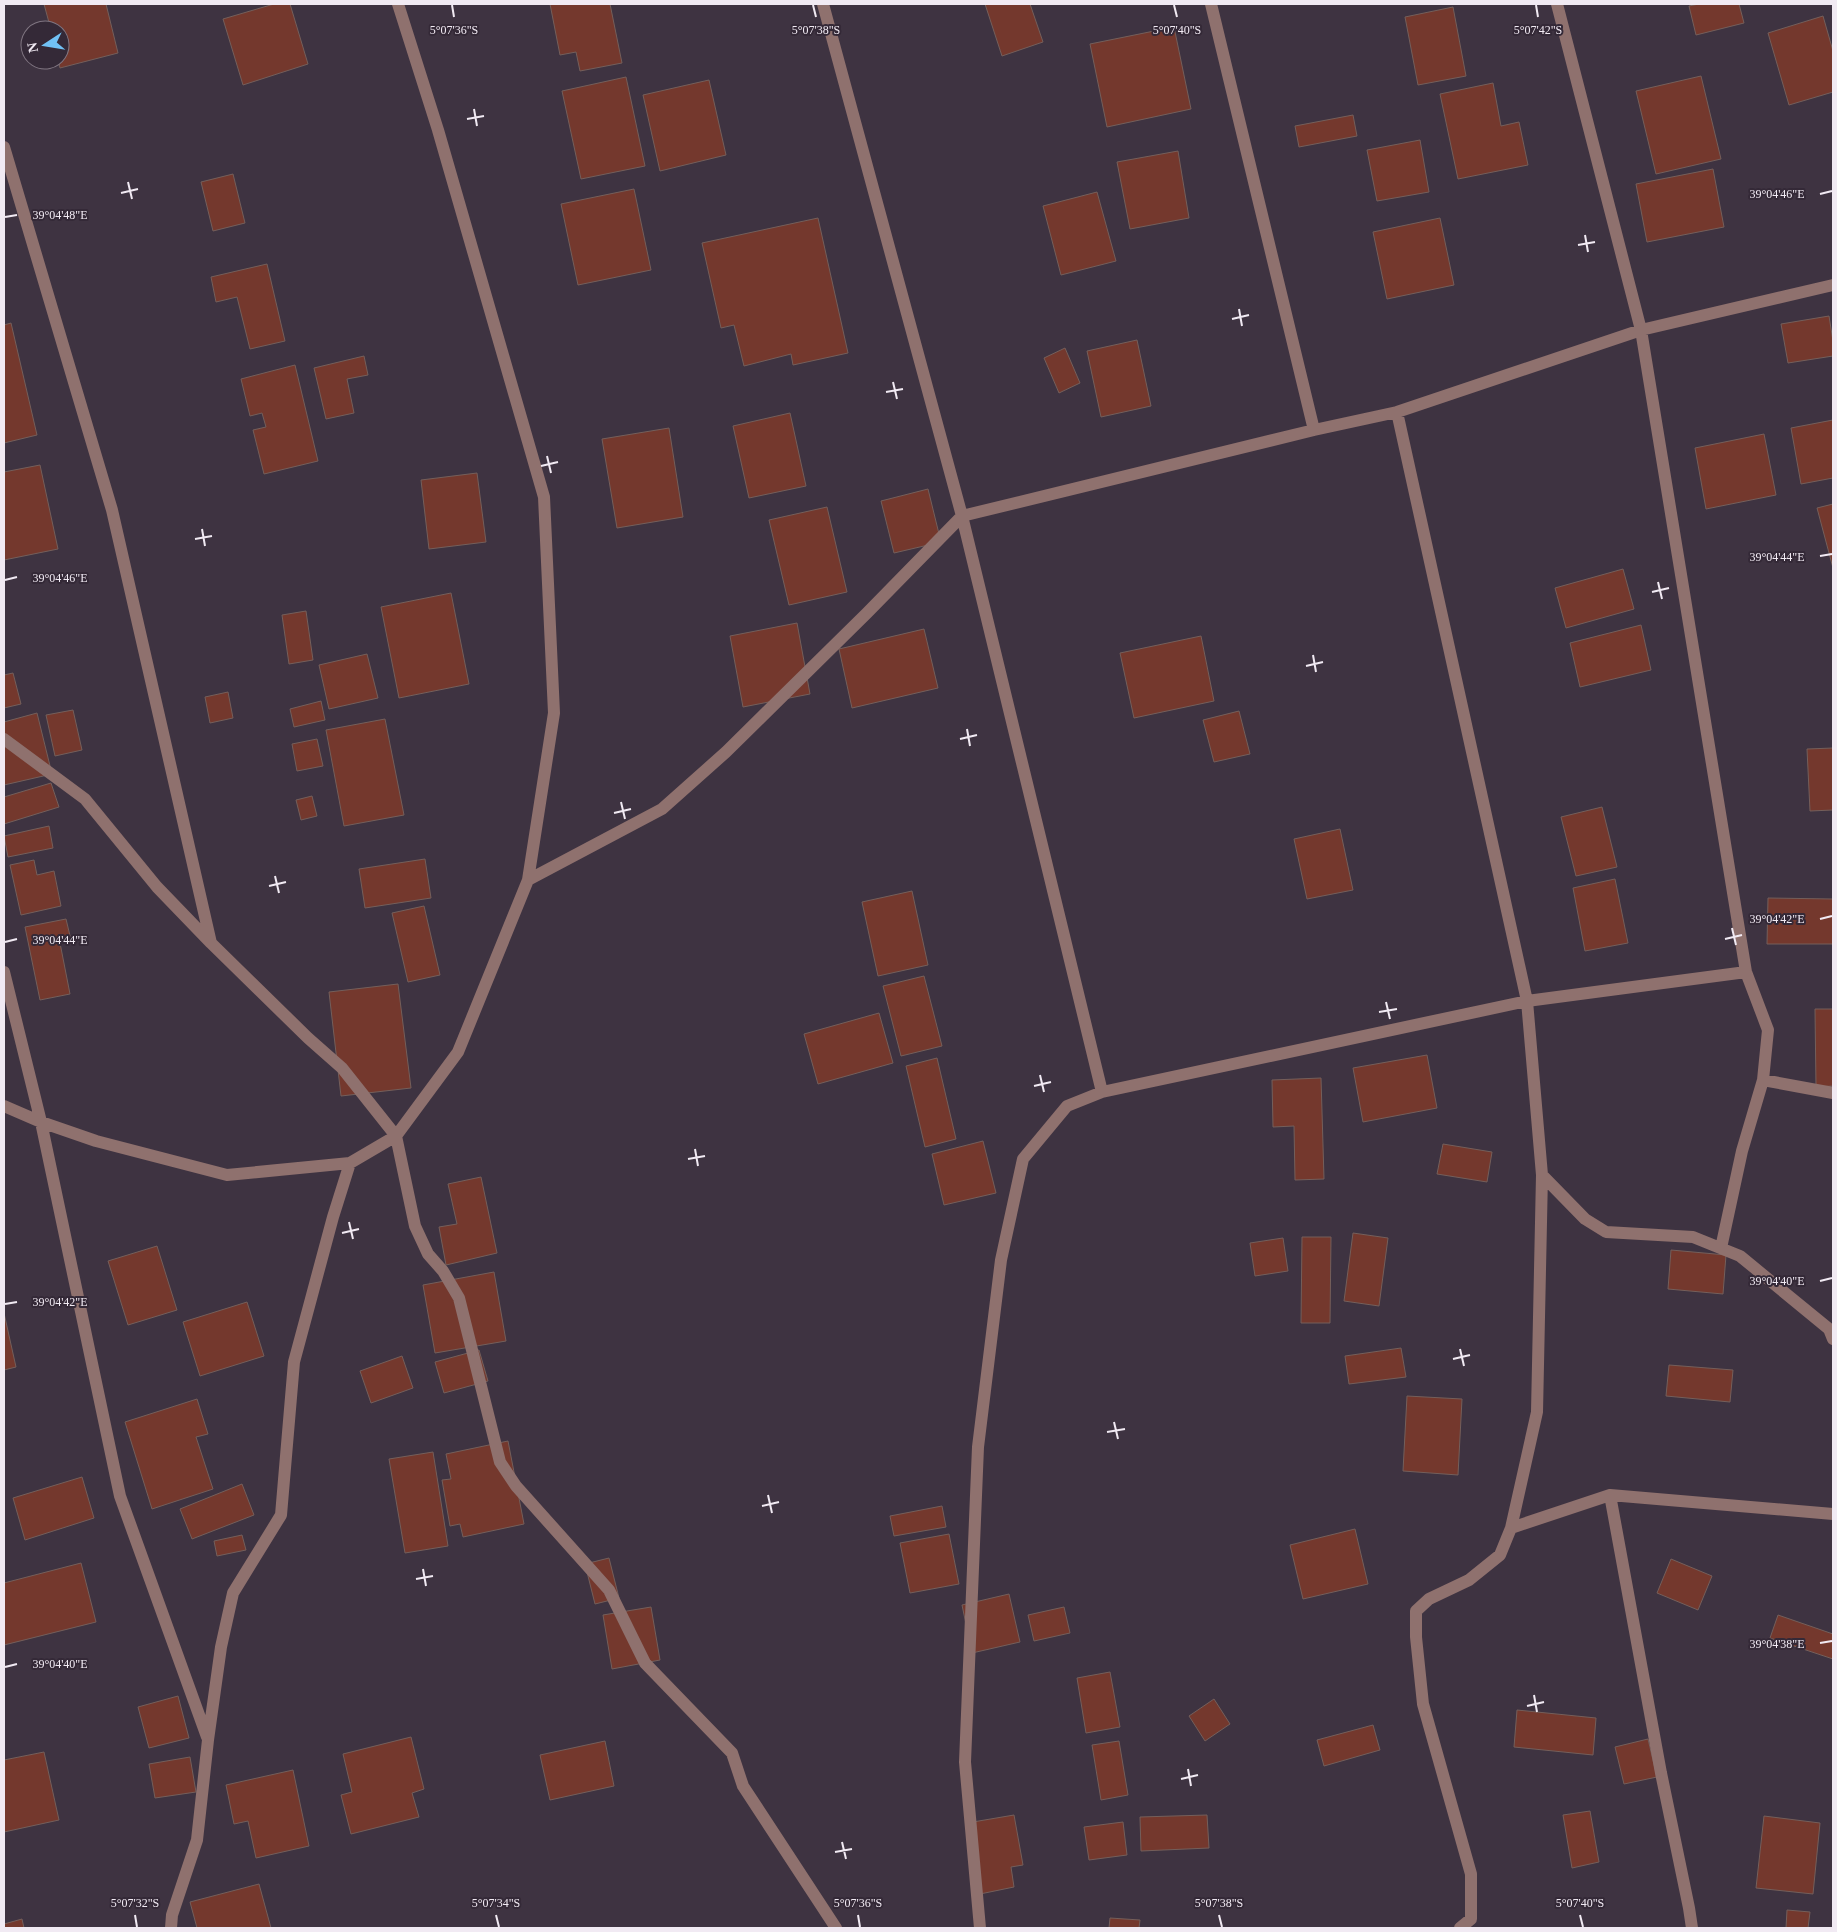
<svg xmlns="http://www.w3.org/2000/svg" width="1837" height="1932" viewBox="0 0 1837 1932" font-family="'Times New Roman',serif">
<rect width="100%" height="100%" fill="#3e3341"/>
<path fill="#74382d" stroke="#745f5b" d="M44 4H106L118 53 60 68 58 60H60V30H51Z
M274 4H290L308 64 243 85 223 19Z
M550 4H610L622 63 580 71 576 52 560 55Z
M985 4H1030L1043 42 1002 56Z
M1699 4H1739L1744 23 1696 35 1689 6Z
M1453 7 1466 76 1418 85 1405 17Z
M1823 16 1833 51V92L1789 105 1768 33Z
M1174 27 1191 109 1107 127 1090 44Z
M1701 76 1721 159 1656 174 1636 91Z
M626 77 645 166 581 179 562 91Z
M709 80 726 155 660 171 643 95Z
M1493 83 1501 126 1519 122 1528 165 1458 179 1440 94Z
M1353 115 1357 136 1299 147 1295 126Z
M1420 140 1429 192 1377 201 1367 150Z
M1178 151 1189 218 1130 229 1117 162Z
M1713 169 1724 227 1647 242 1636 184Z
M233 174 245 223 213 231 201 182Z
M634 189 651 270 578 285 561 204Z
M1097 192 1116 261 1061 275 1043 206Z
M818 218 848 353 793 365 791 354 744 366 734 325 721 328 702 243Z
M1440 218 1454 285 1387 299 1373 232Z
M267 264 285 341 250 349 237 297 216 302 211 277Z
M1829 316 1833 341V356L1788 363 1781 324Z
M11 323 37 435 4 443V325Z
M1137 340 1151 406 1101 417 1087 351Z
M1065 348 1080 383 1059 393 1044 358Z
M364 356 368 375 347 379 354 413 326 419 314 368Z
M295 365 318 461 264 474 253 430 266 427 262 413 250 416 241 379Z
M790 413 806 486 749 498 733 426Z
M1833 420V478L1801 484 1791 428Z
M669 428 683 517 617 528 602 439Z
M1764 434 1776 495 1706 509 1695 448Z
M40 465 58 549 4 560V472Z
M477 473 486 542 429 549 421 480Z
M928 489 941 542 894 553 881 501Z
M1833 504V568L1817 508Z
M827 507 847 592 789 605 769 520Z
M1623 569 1634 609 1566 628 1555 588Z
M451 593 469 684 399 698 381 607Z
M306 611 313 660 289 664 282 615Z
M797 623 810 694 743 707 730 636Z
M1641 625 1651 670 1580 687 1570 643Z
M924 629 938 688 852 708 839 649Z
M1201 636 1214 701 1134 718 1120 653Z
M367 654 378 698 329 709 319 665Z
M13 673 21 704 4 708V675Z
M228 692 233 718 210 723 205 697Z
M321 701 325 720 294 727 290 709Z
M73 710 82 750 55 756 46 715Z
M1239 711 1250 754 1214 762 1203 720Z
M37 713 52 774 4 785V722Z
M385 719 404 815 344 826 326 730Z
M317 739 323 766 297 771 292 744Z
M1833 748V810L1810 811 1807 749Z
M51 783 59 807 4 824V797Z
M312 796 317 816 301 820 296 800Z
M1602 807 1617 867 1576 876 1561 817Z
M49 826 53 848 8 857 4 836Z
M1340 829 1353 890 1307 899 1294 839Z
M425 859 431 898 365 908 359 869Z
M34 860 37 875 54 871 61 906 21 915 10 865Z
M1615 879 1628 943 1585 951 1573 888Z
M912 891 928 965 878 976 862 902Z
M1768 898 1833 899V944H1767Z
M424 906 440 975 408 982 392 913Z
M66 919 71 940 60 943 70 994 40 1000 25 927Z
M924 976 942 1046 901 1056 883 986Z
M398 984 411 1088 341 1096 329 992Z
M1815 1009H1833V1086L1816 1087Z
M879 1013 893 1063 818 1084 804 1034Z
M1427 1055 1437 1108 1363 1122 1353 1068Z
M937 1058 956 1139 925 1147 906 1066Z
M1321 1078 1324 1179 1295 1180 1294 1126 1273 1127 1272 1080Z
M983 1141 996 1193 944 1205 932 1154Z
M1443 1144 1492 1152 1487 1182 1437 1174Z
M481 1177 497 1253 446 1265 439 1227 457 1224 448 1184Z
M1353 1233 1388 1238 1379 1306 1344 1301Z
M1302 1237H1331L1330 1323H1301Z
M1283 1238 1288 1271 1255 1276 1250 1243Z
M157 1246 177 1310 128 1325 108 1261Z
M1671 1250 1726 1255 1723 1294 1668 1289Z
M494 1272 506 1341 435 1353 423 1285Z
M247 1302 264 1356 200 1376 183 1322Z
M4 1313 16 1367 4 1370Z
M1401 1348 1406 1377 1349 1384 1345 1356Z
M479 1350 488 1381 444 1393 435 1362Z
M402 1356 413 1388 371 1403 360 1371Z
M1669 1365 1733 1370 1730 1402 1666 1396Z
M1407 1396 1462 1399 1458 1475 1403 1471Z
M197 1399 208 1434 196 1437 213 1489 152 1509 125 1422Z
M508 1441 524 1524 463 1537 460 1524 450 1526 442 1480 451 1479 446 1454Z
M433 1452 448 1546 405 1553 389 1459Z
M82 1477 94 1518 25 1540 13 1498Z
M242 1484 254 1515 192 1539 180 1509Z
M942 1506 946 1527 894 1536 890 1516Z
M1355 1529 1368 1584 1303 1599 1290 1545Z
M949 1534 959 1584 910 1593 900 1543Z
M242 1535 246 1550 217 1556 214 1541Z
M609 1558 619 1598 595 1604 585 1564Z
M1671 1559 1712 1576 1698 1610 1657 1593Z
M81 1563 96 1622 4 1645V1583Z
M1009 1594 1020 1642 972 1653 962 1605Z
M651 1607 660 1660 612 1669 603 1615Z
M1064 1607 1070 1633 1034 1641 1028 1615Z
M1778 1615 1833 1634V1659L1770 1638Z
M1110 1672 1120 1727 1086 1733 1077 1678Z
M178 1696 189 1738 149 1748 138 1707Z
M1214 1699 1230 1724 1205 1741 1189 1716Z
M1517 1710 1596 1718 1593 1755 1514 1747Z
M1373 1725 1380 1750 1324 1766 1317 1740Z
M411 1737 424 1789 412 1793 419 1817 351 1834 341 1795 352 1792 343 1754Z
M1648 1739 1657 1777 1624 1784 1615 1747Z
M605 1741 614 1786 550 1800 540 1755Z
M1119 1741 1128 1795 1101 1800 1092 1745Z
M44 1752 59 1820 4 1832V1760Z
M190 1757 196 1792 155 1798 149 1764Z
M293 1770 309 1846 256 1858 248 1821 234 1824 226 1785Z
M1590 1811 1599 1862 1572 1868 1563 1815Z
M1014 1815 1023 1865 1011 1867 1014 1887 980 1894 967 1823Z
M1207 1815 1209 1848 1141 1851 1140 1817Z
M1764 1816 1820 1823 1813 1894 1756 1888Z
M1123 1822 1127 1855 1089 1860 1084 1827Z
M259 1884 271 1928H197L190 1902Z
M1787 1910 1810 1912 1808 1928H1786Z
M1110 1918 1140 1920 1139 1928H1109Z
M22 1919 24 1928H4V1924Z"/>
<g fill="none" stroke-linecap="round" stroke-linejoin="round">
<path stroke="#8f716e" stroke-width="12" d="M823 4 962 516 1102 1092
M1211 4 1314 430
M1557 4 1641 330 1746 972 1768 1030 1763 1080 1742 1151 1721 1248
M4 147 112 510 211 943
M1397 412 1527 1001 1542 1175 1537 1412 1511 1528 1500 1555 1469 1580 1429 1599 1416 1611V1637L1423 1704 1471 1874V1919L1460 1928
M4 739 85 799 157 887 211 943 308 1038 342 1068 396 1136 415 1226 428 1254 443 1271 459 1298 500 1462 516 1486 609 1590 645 1663 732 1753 743 1786 836 1928
M528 880 662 809 726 752 867 613 962 516 1314 430 1397 412 1641 330 1833 285
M4 972 41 1122 120 1496 207 1737
M1763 1080 1833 1093
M4 1106 41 1122 96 1141 227 1175 350 1163
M1542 1175 1585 1219 1606 1232 1693 1237 1740 1256 1829 1329 1833 1339
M1610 1495 1661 1773 1689 1908 1692 1928
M1511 1528 1610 1495 1833 1514
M171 1928 172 1915 197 1840 208 1740 221 1647 233 1593 281 1515 294 1362 333 1217 350 1163 396 1136 458 1052 528 880 554 713 544 497 438 130 398 4
M980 1928 965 1762 978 1447 1001 1260 1023 1159 1067 1106 1102 1092 1527 1001 1746 972"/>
</g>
<path fill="none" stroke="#f1eaf3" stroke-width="2" d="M452 5 454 17M813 5 816 17M1174 5 1177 17M1536 5 1538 17M474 109 477 126M467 119 484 116M128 182 132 199M121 193 138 189M1820 194 1832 191M5 217 17 215M1585 235 1588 252M1578 245 1595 242M1239 309 1242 326M1232 319 1249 315M893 382 897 399M886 392 903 389M547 456 551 473M541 466 558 462M202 529 205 546M195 539 212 536M1820 556 1832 554M5 580 17 577M1658 582 1662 599M1652 592 1669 588M1313 655 1316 672M1306 666 1323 662M967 729 970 746M960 739 977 735M621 802 625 819M614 813 631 809M275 876 279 893M269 886 286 882M1820 919 1832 916M1732 928 1736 945M1725 939 1742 935M5 942 17 939M1386 1002 1390 1019M1379 1012 1397 1009M1040 1075 1044 1092M1034 1086 1051 1082M695 1149 698 1166M688 1159 705 1156M349 1222 353 1239M342 1233 359 1229M1820 1281 1832 1278M5 1304 17 1302M1460 1349 1464 1366M1453 1359 1470 1355M1114 1422 1118 1439M1107 1432 1125 1429M768 1495 772 1513M762 1506 779 1502M423 1569 426 1586M416 1579 433 1576M1820 1643 1832 1641M5 1667 17 1664M1534 1695 1537 1712M1527 1706 1544 1702M1188 1769 1191 1786M1181 1779 1198 1775M842 1842 846 1859M835 1852 852 1849M135 1915 137 1927M496 1915 499 1927M858 1915 860 1927M1219 1915 1222 1927M1580 1915 1583 1927"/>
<g font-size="12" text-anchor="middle" fill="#f1eaf3" stroke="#342937" stroke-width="4" stroke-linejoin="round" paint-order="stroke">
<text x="454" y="34">5°07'36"S</text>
<text x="816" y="34">5°07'38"S</text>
<text x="1177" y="34">5°07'40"S</text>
<text x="1538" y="34">5°07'42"S</text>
<text x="1777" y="198">39°04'46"E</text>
<text x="60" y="219">39°04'48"E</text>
<text x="1777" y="561">39°04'44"E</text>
<text x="60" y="582">39°04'46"E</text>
<text x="1777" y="923">39°04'42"E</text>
<text x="60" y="944">39°04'44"E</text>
<text x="1777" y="1285">39°04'40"E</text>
<text x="60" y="1306">39°04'42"E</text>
<text x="1777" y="1648">39°04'38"E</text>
<text x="60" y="1668">39°04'40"E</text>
<text x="135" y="1907">5°07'32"S</text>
<text x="496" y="1907">5°07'34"S</text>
<text x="858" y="1907">5°07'36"S</text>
<text x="1219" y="1907">5°07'38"S</text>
<text x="1580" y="1907">5°07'40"S</text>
</g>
<rect width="1837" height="1932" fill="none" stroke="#f1eaf3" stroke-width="10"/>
<g transform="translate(45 45) rotate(258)"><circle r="24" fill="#342937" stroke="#807682"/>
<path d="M0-4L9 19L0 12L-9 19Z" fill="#71c1f5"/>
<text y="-8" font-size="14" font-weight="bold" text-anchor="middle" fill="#f1eaf3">N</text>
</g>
</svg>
